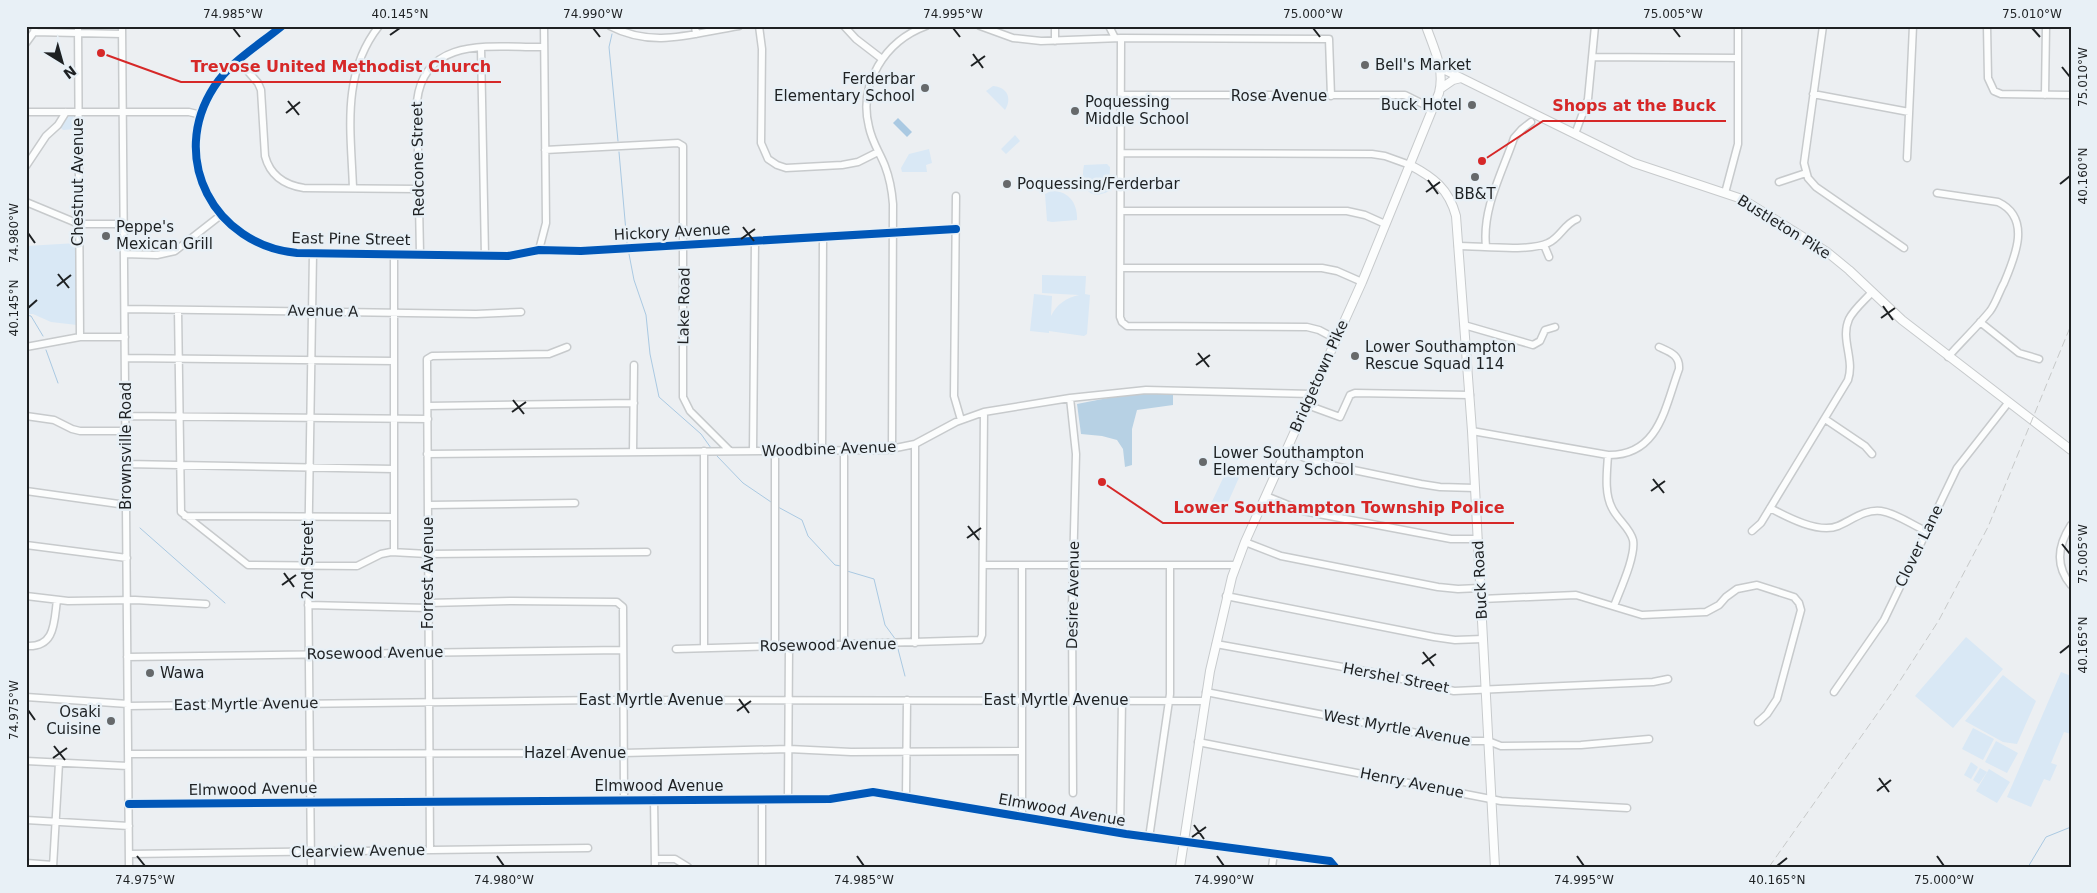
<svg xmlns="http://www.w3.org/2000/svg" width="2097" height="893" viewBox="0 0 2097 893" font-family="'DejaVu Sans',sans-serif">
<rect width="100%" height="100%" fill="#eceff2"/>
<path fill="#d9e8f5" d="M993 86C1008 87 1012 99 1005 110L986 91Z
M71 115 75 117V129L63 130 59 126 67 116Z
M1015 135 1020 141 1006 154 1001 149Z
M929 149 932 163 926 165 927 172H902L901 168 909 154Z
M1107 164 1110 167 1109 191C1087 203 1080 184 1084 165Z
M1051 191C1068 190 1078 203 1077 220L1052 222 1047 221 1045 194Z
M77 243V325L51 322 33 314H26V246Z
M1042 275 1086 276 1085 294 1090 295 1087 334 1084 336 1049 331V333L1030 331 1034 294 1052 296 1051 316C1057 304 1066 298 1079 295L1042 293Z
M1228 464 1247 473 1246 475 1241 473 1222 516 1219 514 1222 506 1216 503 1212 512 1208 510 1225 474 1219 471 1220 469 1225 471Z
M1966 637 2003 669 1953 728 1915 696Z
M2061 672 2071 676V734L2064 732 2051 763 2057 765 2050 781 2044 779 2031 807 2007 797Z
M2003 675 2036 701 2017 744 2003 742 1965 721Z
M1973 728 1994 739 1983 760 1962 749Z
M1996 741 2018 753 2007 773 1985 762Z
M1971 762 1978 767 1971 779 1964 775Z
M1980 768 1987 772 1979 784 1973 780Z
M1989 769 2010 782 1997 803 1976 791Z"/>
<path fill="#b7d1e4" d="M1147 393H1173V405L1137 410 1132 429V465L1125 467 1123 449 1117 440 1102 436 1081 434 1077 404 1128 394Z"/>
<path fill="#aac9e2" d="M898 118 912 132 907 137 893 123Z"/>
<g fill="none" stroke-linecap="round" stroke-linejoin="round">
<path stroke="#aac9e2" stroke-width="1" d="M612 34 609 47 618 141
M619 152 627 243
M629 254 634 280 646 315 650 354 659 397 701 434 711 448
M26 315 31 316 43 336
M46 350 58 383
M717 456 743 483 771 502
M778 507 802 520 808 536 835 565 841 566
M140 528 225 603
M847 571 874 579 885 625 896 640
M898 649 905 676
M2028 867 2046 837 2071 827"/>
<defs>
<path id="minor" d="M78 26 80 337
M122 26 129 867
M282 26C259 45 230 62 214 87 168 158 214 245 297 253L508 256 539 250 581 251 956 229
M610 26C654 49 694 33 739 26
M695 26 696 34
M759 26 762 49 761 143 768 159 777 165 786 168 842 165 858 162 878 152
M844 26 856 39 882 59
M980 26 1013 38 1041 41 1121 38 1329 39 1331 96
M1055 26V41
M1109 26 1115 38
M1823 26 1804 163 1808 178 1816 187 1904 248
M1987 26 1988 78 1994 91 2001 94 2071 95
M34 32 122 34
M1121 38 1120 317 1122 322 1127 326 1307 327 1319 330 1336 339
M26 43 34 32 35 26
M481 48 485 256
M1592 57 1738 58
M239 61 258 83 261 90 265 156C270 175 284 185 304 188L418 189
M1813 94 1909 112
M1121 95H1405L1433 109
M2045 95 2046 26
M26 112H189L201 115
M1575 134 1588 99 1595 26
M545 150 678 143 683 146V397L690 411 730 451
M1121 153 1372 154 1385 156 1410 165
M1907 158 1913 26
M26 166 46 136 58 125 66 112
M1779 182 1806 173
M353 188C351 131 341 74 379 26
M1725 193 1738 144V26
M1937 193 1998 202C2032 218 2015 257 2004 283 1999 292 1996 303 1990 311 1977 327 1962 341 1948 357
M956 196 954 396 961 420
M26 202 79 224H124
M1121 211H1347L1365 215 1385 224
M1544 245 1549 257
M1458 246C1481 246 1529 252 1548 243 1560 238 1564 224 1577 219
M1486 246C1482 209 1502 173 1514 138L1522 129 1531 122
M539 250 546 223 544 26
M124 254 157 255 175 251 221 215
M394 254V552
M420 254 417 101C425 34 495 48 544 47
M1121 268H1322L1337 271 1362 282
M125 309 476 314 521 312
M178 310 181 512 248 565 357 566 381 554 391 552 428 554 647 552
M1980 322 2019 353 2039 359
M1464 325 1533 345 1540 341 1545 330 1555 327
M26 347 80 337H125
M125 358 394 361
M1070 398 1076 454 1072 609 1073 793
M1307 405 1340 417 1350 395 1355 393 1470 395
M428 406 634 403
M26 416 54 420 72 429 80 431H126
M126 416 428 419
M1825 419 1865 446 1872 454
M1472 431 1608 455C1659 456 1665 407 1679 369 1680 355 1670 352 1659 347
M915 444V643
M844 450V644
M892 450 893 204C892 191 890 179 885 166 880 153 872 142 869 127 858 84 885 41 926 26
M1286 450 1315 462 1421 484 1440 487 1475 488
M753 451 755 241
M775 451V646
M822 451 823 237
M633 452 634 365
M427 454 886 450 915 444 956 422 984 412 1070 398 1146 390 1312 394
M1608 455C1607 472 1604 493 1612 508 1617 519 1630 528 1633 540 1636 556 1620 590 1614 606
M126 464 394 469
M26 491 126 505
M1266 496 1303 511 1451 539H1478
M428 505 575 503
M1770 508C1787 517 1819 534 1838 526 1852 520 1865 509 1881 511 1896 513 1912 525 1926 531
M185 516 394 517
M2071 525C2058 545 2055 566 2071 585
M1752 531 1761 523 1848 380C1855 359 1840 339 1849 319 1854 309 1865 300 1872 292
M1245 542 1281 556 1438 587 1458 589 1480 588
M26 545 127 558
M984 565H1236
M1022 565V817
M26 596 68 601 135 600 206 604
M1226 596 1434 637 1455 640 1483 639
M1481 599 1576 595 1642 615 1706 612 1719 605 1726 597 1737 589 1757 585 1794 597 1799 603 1801 610 1777 699 1767 714 1758 722
M428 603 512 601 617 602 623 607 624 799
M308 605 429 608
M1216 644 1376 673 1454 691 1653 682 1668 679
M26 646C56 648 54 621 57 600
M704 648V451
M676 649 980 640 982 635 984 412
M127 657 623 650
M1206 692 1458 741H1488L1501 746 1581 745 1649 739
M1834 692 1884 620 1957 468 2008 403
M26 697 128 704
M128 706 599 700 1205 701
M1198 742 1501 801 1627 808
M128 754 623 753 789 749 851 752 1022 751
M26 761 128 766
M906 797 907 700
M654 799 655 867
M762 799V867
M788 799 789 646
M129 804 830 799 873 792 1126 834 1330 861 1335 867
M26 820 129 826
M1120 833 1122 700
M1149 838 1170 694V565
M430 850 427 359 432 356 549 354 567 347
M129 854 588 848
M655 859H675L688 867
M26 863 53 865
M53 867 59 763
M311 867 308 566 313 253
M1272 867 1274 853"/>
<path id="major" d="M1441 68 1634 163 1742 199 1827 252 1849 270 1902 320 2071 450
M1440 89 1453 80 1461 78
M1410 165C1433 177 1449 189 1456 216L1472 431 1495 867
M1180 867 1210 671 1232 577 1245 542 1362 282 1439 93C1445 69 1434 49 1426 26"/>
</defs>
<use href="#minor" stroke="#c7cacc" stroke-width="9"/>
<use href="#major" stroke="#c7cacc" stroke-width="10"/>
<use href="#minor" stroke="#fcfdfd" stroke-width="6"/>
<use href="#major" stroke="#fcfdfd" stroke-width="8"/>
<path stroke="#c7c9c9" stroke-width="1" stroke-dasharray="8 4" stroke-linecap="butt" d="M1769 867 1894 690 1939 620 1988 527 2071 325"/>
<defs>
<path id="cycleway" d="M282 26C259 45 230 62 214 87 168 158 214 245 297 253L508 256 539 250 581 251 956 229
M129 804 830 799 873 792 1126 834 1330 861 1335 867"/>
</defs>
<use href="#cycleway" stroke="#e8f0f6" stroke-width="11"/>
<use href="#cycleway" stroke="#0057b8" stroke-width="8"/>
</g>
<path fill="none" stroke="#1e2123" stroke-width="2" d="M233 28 240 37M593 28 600 37M953 28 960 37M1313 28 1320 37M1673 28 1680 37M2032 28 2040 37M390 35 400 28M973 54 983 68M971 66 985 56M2062 67 2070 77M288 101 299 115M286 113 300 102M1428 180 1438 194M2060 184 2070 176M1426 192 1440 182M743 227 754 241M28 233 35 243M741 239 755 229M58 274 69 288M57 286 71 275M1883 306 1893 320M28 308 37 300M1881 318 1895 308M1198 353 1209 367M1196 365 1210 355M513 400 524 414M512 412 526 402M1653 479 1664 493M1651 491 1665 481M968 526 979 540M967 538 981 528M2062 544 2070 554M284 573 294 587M282 585 296 575M1423 652 1434 666M2060 653 2070 645M1422 664 1436 654M739 699 749 713M28 710 35 720M737 711 751 701M54 746 65 760M53 758 67 748M1879 778 1889 792M1877 791 1891 780M1194 825 1204 839M1192 837 1206 827M137 856 145 866M497 856 504 866M857 856 864 866M1217 856 1224 866M1577 856 1584 866M1937 856 1944 866M1777 866 1787 858"/>
<g fill="#66696b" stroke="#e8f0f6" stroke-width="2">
<circle cx="1365" cy="65" r="5"/>
<circle cx="925" cy="88" r="5"/>
<circle cx="1472" cy="105" r="5"/>
<circle cx="1075" cy="111" r="5"/>
<circle cx="1475" cy="177" r="5"/>
<circle cx="1007" cy="184" r="5"/>
<circle cx="106" cy="236" r="5"/>
<circle cx="1355" cy="356" r="5"/>
<circle cx="1203" cy="462" r="5"/>
<circle cx="150" cy="673" r="5"/>
<circle cx="111" cy="721" r="5"/>
</g>
<g text-anchor="middle" stroke-width="5" stroke-linejoin="round" paint-order="stroke">
<g font-size="15" fill="#1e2123" stroke="#e8f0f6" text-anchor="start">
<text x="1375" y="70">Bell's Market</text>
<text x="915" y="84" text-anchor="end">Ferderbar<tspan x="915" dy="17">Elementary School</tspan></text>
<text x="1085" y="107">Poquessing<tspan x="1085" dy="17">Middle School</tspan></text>
<text x="1462" y="110" text-anchor="end">Buck Hotel</text>
<text x="1017" y="189">Poquessing/Ferderbar</text>
<text x="1475" y="199" text-anchor="middle">BB&amp;T</text>
<text x="116" y="232">Peppe's<tspan x="116" dy="17">Mexican Grill</tspan></text>
<text x="1365" y="352">Lower Southampton<tspan x="1365" dy="17">Rescue Squad 114</tspan></text>
<text x="1213" y="458">Lower Southampton<tspan x="1213" dy="17">Elementary School</tspan></text>
<text x="160" y="678">Wawa</text>
<text x="101" y="717" text-anchor="end">Osaki<tspan x="101" dy="17">Cuisine</tspan></text>
</g>
<g font-size="15" fill="#1e2123" stroke="#e8f0f6">
<text x="1279" y="101">Rose Avenue</text>
<text transform="translate(418 159) rotate(-91)" y="5">Redcone Street</text>
<text transform="translate(78 182) rotate(-90)" y="5">Chestnut Avenue</text>
<text transform="translate(1784 227) rotate(32)" y="5">Bustleton Pike</text>
<text transform="translate(672 232) rotate(-3)" y="5">Hickory Avenue</text>
<text transform="translate(351 239) rotate(1)" y="5">East Pine Street</text>
<text transform="translate(684 306) rotate(-89)" y="5">Lake Road</text>
<text transform="translate(323 311) rotate(1)" y="5">Avenue A</text>
<text transform="translate(1319 376) rotate(-66)" y="5">Bridgetown Pike</text>
<text transform="translate(126 446) rotate(-90)" y="5">Brownsville Road</text>
<text transform="translate(829 449) rotate(-2)" y="5">Woodbine Avenue</text>
<text transform="translate(1919 546) rotate(-64)" y="5">Clover Lane</text>
<text transform="translate(308 560) rotate(-90)" y="5">2nd Street</text>
<text transform="translate(428 573) rotate(-90)" y="5">Forrest Avenue</text>
<text transform="translate(1480 580) rotate(-93)" y="5">Buck Road</text>
<text transform="translate(1073 595) rotate(-89)" y="5">Desire Avenue</text>
<text transform="translate(828 645) rotate(-1)" y="5">Rosewood Avenue</text>
<text transform="translate(375 653) rotate(-1)" y="5">Rosewood Avenue</text>
<text transform="translate(1396 678) rotate(11)" y="5">Hershel Street</text>
<text x="651" y="705">East Myrtle Avenue</text>
<text x="1056" y="705">East Myrtle Avenue</text>
<text transform="translate(246 704) rotate(-1)" y="5">East Myrtle Avenue</text>
<text transform="translate(1397 728) rotate(10)" y="5">West Myrtle Avenue</text>
<text x="575" y="758">Hazel Avenue</text>
<text transform="translate(1412 783) rotate(11)" y="5">Henry Avenue</text>
<text x="659" y="791">Elmwood Avenue</text>
<text transform="translate(253 789) rotate(-1)" y="5">Elmwood Avenue</text>
<text transform="translate(1062 810) rotate(10)" y="5">Elmwood Avenue</text>
<text transform="translate(358 851) rotate(-1)" y="5">Clearview Avenue</text>
</g>
</g>
<path fill="none" stroke="#d62828" stroke-width="2" d="M101 53L181 82H501M1482 161L1543 121H1726M1102 482L1163 523H1514"/>
<g fill="#d62828" stroke="#e8f0f6" stroke-width="2">
<circle cx="101" cy="53" r="5"/>
<circle cx="1482" cy="161" r="5"/>
<circle cx="1102" cy="482" r="5"/>
</g>
<g font-size="16" text-anchor="middle" font-weight="bold" fill="#d62828" stroke="#e8f0f6" stroke-width="5" stroke-linejoin="round" paint-order="stroke">
<text x="341" y="72">Trevose United Methodist Church</text>
<text x="1634" y="111">Shops at the Buck</text>
<text x="1339" y="513">Lower Southampton Township Police</text>
</g>
<rect width="2097" height="893" fill="none" stroke="#e8f0f6" stroke-width="55"/>
<g transform="translate(62 62) rotate(143)" stroke="#e8f0f6" stroke-width="4" paint-order="stroke">
<path d="M0-4L9 19L0 12L-9 19Z" fill="#1e2123"/>
<text y="-8" font-size="14" font-weight="bold" text-anchor="middle" fill="#1e2123">N</text>
</g>
<rect x="28" y="28" width="2042" height="838" fill="none" stroke="#1e2123" stroke-width="2"/>
<g font-size="12" text-anchor="middle" fill="#1e2123">
<text x="233" y="18">74.985°W</text>
<text x="400" y="18">40.145°N</text>
<text x="593" y="18">74.990°W</text>
<text x="953" y="18">74.995°W</text>
<text x="1313" y="18">75.000°W</text>
<text x="1673" y="18">75.005°W</text>
<text x="2032" y="18">75.010°W</text>
<text transform="translate(2083 77) rotate(-90)" y="4">75.010°W</text>
<text transform="translate(2083 176) rotate(-90)" y="4">40.160°N</text>
<text transform="translate(14 233) rotate(-90)" y="4">74.980°W</text>
<text transform="translate(14 308) rotate(-90)" y="4">40.145°N</text>
<text transform="translate(2083 554) rotate(-90)" y="4">75.005°W</text>
<text transform="translate(2083 645) rotate(-90)" y="4">40.165°N</text>
<text transform="translate(14 710) rotate(-90)" y="4">74.975°W</text>
<text x="145" y="884">74.975°W</text>
<text x="504" y="884">74.980°W</text>
<text x="864" y="884">74.985°W</text>
<text x="1224" y="884">74.990°W</text>
<text x="1584" y="884">74.995°W</text>
<text x="1777" y="884">40.165°N</text>
<text x="1944" y="884">75.000°W</text>
</g>
</svg>
